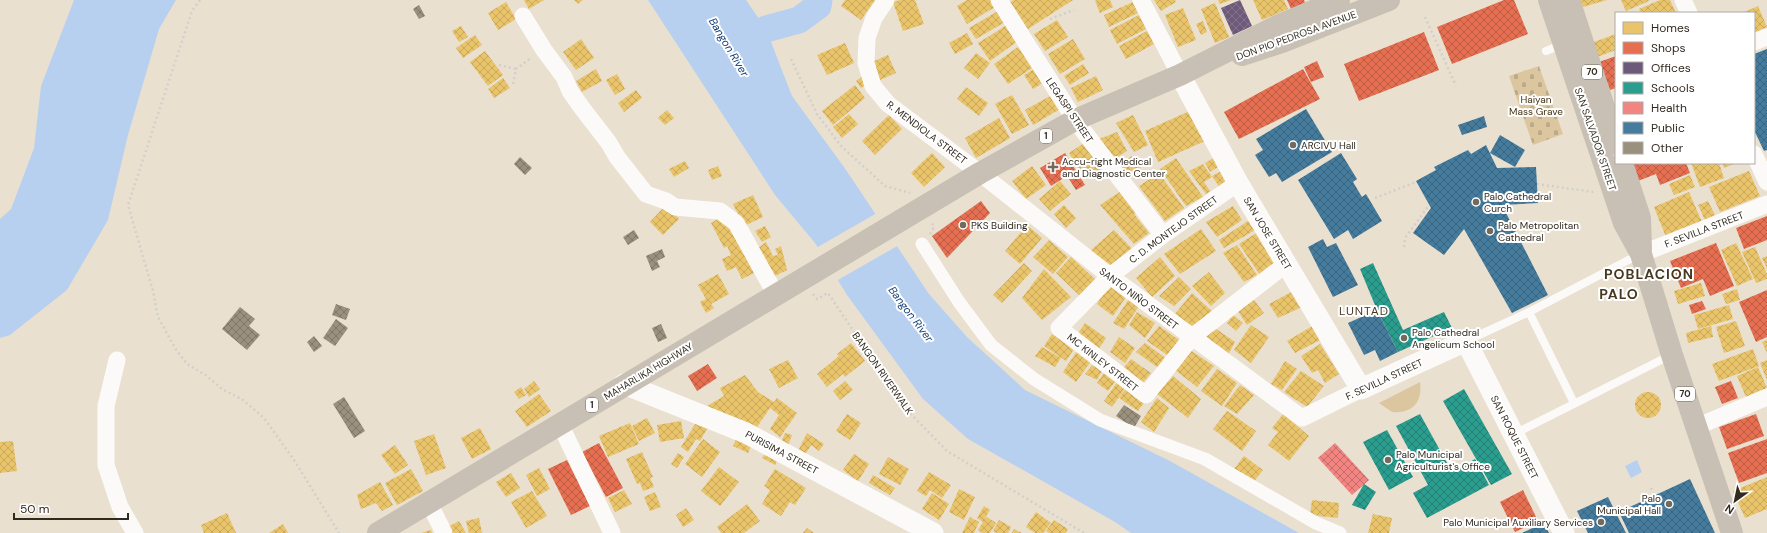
<svg xmlns="http://www.w3.org/2000/svg" width="1767" height="533" viewBox="0 0 1767 533" font-family="'DM Sans',sans-serif">
<defs>
<pattern id="cemetery-stones" width="16" height="16" patternUnits="userSpaceOnUse"><rect width="16" height="16" fill="#dcc69f"/><path d="M2 7V4a2 2 0 0 1 4 0v3zM10 15v-3a2 2 0 0 1 4 0v3z" fill="#bdaa88"/></pattern>
<pattern id="homes-cross-hatch" width="8" height="8" patternUnits="userSpaceOnUse"><rect width="8" height="8" fill="#e9c46a"/><path d="M0 0l8 8M0 8l8-8" fill="none" stroke="#c8a95b"/></pattern>
<pattern id="shops-cross-hatch" width="8" height="8" patternUnits="userSpaceOnUse"><rect width="8" height="8" fill="#e76f51"/><path d="M0 0l8 8M0 8l8-8" fill="none" stroke="#bc5b43"/></pattern>
<pattern id="offices-cross-hatch" width="8" height="8" patternUnits="userSpaceOnUse"><rect width="8" height="8" fill="#6d597a"/><path d="M0 0l8 8M0 8l8-8" fill="none" stroke="#82728a"/></pattern>
<pattern id="schools-cross-hatch" width="8" height="8" patternUnits="userSpaceOnUse"><rect width="8" height="8" fill="#2a9d8f"/><path d="M0 0l8 8M0 8l8-8" fill="none" stroke="#258074"/></pattern>
<pattern id="health-cross-hatch" width="8" height="8" patternUnits="userSpaceOnUse"><rect width="8" height="8" fill="#f28482"/><path d="M0 0l8 8M0 8l8-8" fill="none" stroke="#c56c6a"/></pattern>
<pattern id="public-cross-hatch" width="8" height="8" patternUnits="userSpaceOnUse"><rect width="8" height="8" fill="#457b9d"/><path d="M0 0l8 8M0 8l8-8" fill="none" stroke="#3a657f"/></pattern>
<pattern id="building-cross-hatch" width="8" height="8" patternUnits="userSpaceOnUse"><rect width="8" height="8" fill="#9a907e"/><path d="M0 0l8 8M0 8l8-8" fill="none" stroke="#7e7667"/></pattern>
</defs>
<rect width="100%" height="100%" fill="#eae0d0"/>
<path fill="#dcc69f" d="M1420 382C1423 402 1412 414 1392 412L1379 403Z"/>
<path fill="url(#cemetery-stones)" d="M1539 66 1563 134 1533 145 1509 76Z"/>
<path fill="#b8d0f0" d="M74 0H176L159 29 128 135 108 220 67 290 10 335 0 338V219L11 209 34 148 41 86Z
M648 0H746L766 29 792 96 844 167 929 294 967 337 1025 390 1170 461 1299 533H1131L1115 522 968 439 923 399 847 295 815 243 775 195Z
M1637 460 1642 472 1631 478 1625 466Z"/>
<path fill="#eae0d0" d="M877 213 899 245 836 281 816 248Z"/>
<path fill="url(#homes-cross-hatch)" d="M524 0H544L529 9Z
M574 0H583L578 4Z
M845 0H875L861 20 841 6Z
M900 0H915L924 24 903 31 893 2Z
M967 0H991L995 7 967 24 957 6Z
M1014 0H1073L1028 29 1010 2Z
M1097 0H1110L1113 7 1100 13 1095 1Z
M1154 0H1175L1176 2 1161 11Z
M1218 0H1231L1220 4Z
M1253 0H1284L1288 9 1262 20Z
M1580 0H1607L1583 7Z
M1621 0H1648L1649 1 1626 11Z
M1660 0H1670L1676 13H1641L1639 9Z
M506 2 516 19 498 30 488 13Z
M1133 2 1138 13 1109 27 1104 15Z
M1215 3 1229 37 1215 43 1201 9Z
M1758 6 1767 27 1754 33V13H1742Z
M1183 8 1196 40 1178 47 1165 15Z
M998 11 1005 22 976 39 969 28Z
M1139 15 1146 29 1117 44 1110 30Z
M1057 20 1068 37 1045 51 1034 34Z
M1203 21 1207 32 1201 35 1196 24Z
M1007 25 1018 41 990 61 978 43Z
M461 26 468 37 459 42 452 31Z
M1147 31 1154 44 1126 59 1119 46Z
M967 33 973 44 955 54 949 43Z
M1616 34V50L1597 57 1591 43Z
M475 35 482 45 463 58 456 48Z
M581 39 594 58 576 70 563 52Z
M1073 39 1085 59 1060 74 1048 54Z
M845 43 854 63 827 75 817 55Z
M1018 47 1032 68 1008 84 994 64Z
M485 51 503 75 488 86 470 62Z
M976 53 990 63 978 79 964 68Z
M888 55 896 73 880 80 872 62Z
M1083 64 1089 73 1070 85 1064 76Z
M596 69 602 81 582 92 576 81Z
M1034 69 1043 83 1033 89 1024 75Z
M617 74 625 89 615 95 606 80Z
M864 75 869 83 861 88 856 81Z
M1096 76 1103 90 1078 102 1071 88Z
M503 78 510 88 494 98 488 89Z
M855 85 865 98 833 125 822 111Z
M966 87 988 103 979 116 957 99Z
M636 90 642 98 624 112 618 103Z
M1012 95 1029 125 1012 134 995 104Z
M1052 95 1060 109 1033 125 1025 110Z
M667 110 674 118 665 125 658 118Z
M1192 110 1205 141 1158 162 1145 131Z
M849 114 858 124 842 138 833 127Z
M889 115 902 129 875 155 862 141Z
M1133 115 1148 145 1134 152 1116 123Z
M999 118 1010 138 976 158 965 138Z
M1117 132 1127 151 1113 160 1099 139Z
M1087 141 1104 167 1085 179 1069 153Z
M932 153 945 167 924 187 911 173Z
M1132 156 1141 168 1127 176 1118 164Z
M1215 157 1221 165 1210 172 1205 163Z
M1176 158 1203 197 1186 206 1160 169Z
M685 161 689 168 674 177 669 169Z
M1691 163H1719L1724 178 1700 187Z
M1722 163H1736L1724 168Z
M1203 164 1212 177 1204 182 1210 191 1206 194 1189 171Z
M718 166 722 176 712 180 708 170Z
M1032 166 1046 185 1026 199 1012 181Z
M1223 170 1231 182 1220 188 1212 176Z
M1749 171 1760 196 1720 212 1709 187Z
M1159 173 1184 208 1165 221 1139 186Z
M1690 175 1695 187 1674 195 1669 184Z
M1060 181 1071 194 1050 211 1039 199Z
M1124 189 1141 210 1134 214 1149 233 1134 244 1100 205Z
M1689 192 1702 222 1666 237 1654 207Z
M753 195 763 217 744 226 733 204Z
M1708 201 1715 215 1705 220 1698 205Z
M666 205 679 219 663 235 650 222Z
M1064 205 1076 218 1066 228 1054 214Z
M1233 206 1242 220 1217 237 1206 222Z
M725 215 754 273 742 279 736 267 727 271 722 259 731 255 727 246 724 248 711 223Z
M1251 219 1257 229 1224 248 1219 240Z
M1027 225 1042 238 1020 264 1005 251Z
M765 226 771 237 762 242 755 231Z
M1201 229 1216 251 1180 274 1164 254Z
M1114 230 1134 251 1112 270 1090 251Z
M1258 232 1277 263 1260 275 1239 244Z
M1049 240 1068 257 1053 274 1033 257Z
M766 242 773 256 778 255 775 249 781 246 787 270 775 276 758 248Z
M1736 243 1753 279 1737 286 1721 250Z
M1237 245 1257 275 1244 282 1223 253Z
M1755 247 1767 274V279L1756 283 1742 252Z
M1767 256V269L1762 258Z
M1071 257 1097 281 1081 297 1056 273Z
M1160 257 1175 276 1152 297 1136 278Z
M1024 263 1032 271 1002 303 993 295Z
M1044 269 1071 297 1042 320 1022 298Z
M1209 272 1225 293 1211 306 1192 286Z
M718 274 729 294 711 304 714 308 706 313 700 302 706 299 698 285Z
M1179 277 1191 289 1174 306 1159 296Z
M1111 282 1128 294 1113 316 1097 304Z
M1701 283 1705 296 1678 304 1674 291Z
M1737 289 1740 300 1726 304 1722 294Z
M1293 291 1302 307 1278 318 1269 304Z
M1192 293 1213 312 1192 330 1175 314Z
M1251 296 1264 313 1247 325 1236 308Z
M1129 299 1139 306 1124 329 1113 323Z
M1729 305 1733 319 1698 329 1694 315Z
M1137 312 1155 323 1145 338 1129 325Z
M1233 315 1243 323 1236 331 1227 323Z
M1736 321 1745 346 1724 353 1716 327Z
M1085 323 1106 338 1096 353 1075 338Z
M1251 325 1269 337 1251 363 1234 350Z
M1314 325 1322 339 1295 353 1287 341Z
M1159 326 1182 342 1170 357 1147 341Z
M1212 326 1235 342 1228 355 1203 339Z
M1711 326 1713 337 1688 343 1686 333Z
M1052 334 1074 349 1066 361 1044 346Z
M1119 337 1135 348 1125 363 1110 352Z
M1767 340V353L1762 342Z
M851 343 865 361 845 377 843 374 827 387 817 374 839 356 837 354Z
M1145 343 1167 359 1160 369 1136 352Z
M1320 344 1339 374 1325 383 1318 370 1312 373 1301 356Z
M1042 347 1061 358 1055 367 1035 356Z
M1753 349 1759 366 1719 381 1712 364Z
M1190 350 1214 366 1197 387 1175 370Z
M1077 351 1092 360 1076 382 1063 372Z
M1131 359 1151 373 1141 385 1121 371Z
M788 360 798 378 779 388 769 369Z
M1767 360V380L1760 363Z
M1285 361 1297 369 1282 390 1271 384Z
M1092 365 1102 371 1097 380 1085 374Z
M1758 367 1767 388 1746 397 1737 376Z
M1217 369 1237 383 1222 406 1201 391Z
M1106 370 1117 379 1108 391 1097 383Z
M1301 371 1324 386 1307 407 1284 392Z
M745 375 758 392 774 402 777 398 797 413 780 437 770 429 779 415 770 408 755 430 707 406 724 396 720 388Z
M1173 376 1201 399 1188 418 1157 394Z
M534 381 540 389 529 397 524 389Z
M845 381 853 390 840 400 833 391Z
M1118 381 1126 387 1112 407 1104 401Z
M1240 385 1254 395 1237 414 1224 406Z
M521 387 526 395 519 399 514 392Z
M1127 387 1146 400 1138 411 1119 398Z
M1635 405a13 13 0 1 1 26 0a13 13 0 1 1-26 0Z
M539 394 551 411 527 427 515 411Z
M1157 398 1169 408 1154 432 1141 422Z
M1227 411 1256 431 1242 451 1213 429Z
M847 414 861 423 850 440 836 431Z
M1283 414 1309 436 1289 461 1268 445 1278 432 1272 428Z
M647 418 655 433 639 441 632 426Z
M681 421 684 438 660 442 657 425Z
M697 421 708 427 700 441 696 439 688 452 681 447Z
M630 423 639 444 608 457 599 436Z
M480 428 491 449 472 459 461 438Z
M785 433 792 435 787 448 780 445Z
M807 433 824 444 819 451 811 445 805 455 798 451Z
M434 434 446 468 426 475 414 441Z
M737 437 752 444 748 453 733 446Z
M703 439 720 452 702 477 685 464Z
M13 441 17 471 0 473V442Z
M395 445 408 465 395 474 381 455Z
M642 452 653 477 650 478 654 487 643 491 640 483 637 484 626 459Z
M766 452 778 458 775 465 762 458Z
M678 453 684 457 677 468 671 464Z
M854 454 869 464 858 481 843 470Z
M1244 456 1263 470 1253 483 1234 469Z
M888 457 909 469 900 485 879 474Z
M719 467 739 482 720 506 701 491Z
M539 468 550 489 537 496 526 475Z
M411 469 423 491 397 505 385 483Z
M775 469 806 488 795 505 790 502 781 516 762 504 770 490 764 486Z
M929 472 951 485 942 498 930 490 926 496 917 491Z
M511 473 520 488 506 497 496 482Z
M873 475 895 488 890 495 869 483Z
M1767 477V509L1745 518 1733 491Z
M380 482 393 505 382 511 376 503 361 509 357 495Z
M959 489 975 497 964 520 949 512Z
M624 490 632 504 615 512 608 498Z
M532 491 547 516 526 528 511 502Z
M655 492 661 507 650 511 644 497Z
M932 493 949 504 939 520 922 509Z
M1312 500 1339 503 1338 518 1310 515Z
M747 504 760 521 744 533H721L717 527Z
M984 506 990 510 984 520 987 517 996 523 990 533H982L978 530 983 522 977 518Z
M686 508 694 520 683 527 676 515Z
M1036 512 1051 523 1043 533H1035L1026 527Z
M227 513 236 533H204L201 525Z
M1373 514 1392 518 1389 533H1368Z
M970 517 979 522 974 533H962Z
M479 518 482 533H469L466 521Z
M999 520 1011 527 1008 533H997L993 531Z
M1054 520 1068 529 1066 533H1049L1046 531Z
M459 521 466 533H449L446 528Z
M283 524 288 533H269Z
M807 528 814 533H803Z
M1014 529 1022 533H1012Z
M431 530 432 533H421Z"/>
<path fill="url(#shops-cross-hatch)" d="M1287 0H1304L1305 3 1291 9Z
M1504 0H1514L1528 34 1452 64 1437 27Z
M1424 32 1439 70 1359 101 1344 64Z
M1616 56V88L1610 90 1599 62Z
M1317 61 1324 77 1311 82 1304 67Z
M1303 69 1320 99 1239 139 1224 112Z
M1065 153 1085 185 1076 190 1067 176 1051 186 1040 168Z
M1631 163H1686L1690 173 1660 185 1656 174 1638 181Z
M981 201 990 213 947 258 932 236Z
M1767 216V240L1744 249 1736 228Z
M1716 243 1734 286 1710 296 1703 279 1681 288 1670 261Z
M1767 290V337L1756 342 1739 302Z
M1702 301 1706 309 1692 314 1689 305Z
M708 364 717 378 697 391 688 376Z
M1731 381 1738 398 1722 404 1715 387Z
M1756 414 1764 436 1727 449 1719 427Z
M1767 439V473L1739 483 1728 453Z
M599 443 623 488 606 497 582 452Z
M567 460 590 506 571 515 548 469Z
M1523 490 1538 521 1515 532 1500 502Z"/>
<path fill="url(#offices-cross-hatch)" d="M1240 0 1252 26 1233 35 1221 8Z"/>
<path fill="url(#schools-cross-hatch)" d="M1373 263 1403 330 1444 312 1452 328 1398 352 1377 310 1360 269Z
M1464 389 1512 474 1491 485 1443 401Z
M1420 414 1452 472 1475 459 1489 485 1427 518 1413 493 1428 485 1396 426Z
M1387 430 1413 477 1389 490 1363 442Z
M1364 484 1376 492 1365 510 1352 505Z"/>
<path fill="url(#health-cross-hatch)" d="M1335 443 1369 480 1352 495 1318 458Z"/>
<path fill="url(#public-cross-hatch)" d="M1767 49V150L1764 151 1754 130V54Z
M1306 109 1332 152 1282 182 1276 173 1269 177 1255 155 1263 150 1256 139Z
M1484 116 1487 127 1462 135 1458 125Z
M1500 135 1525 150 1515 167 1490 153Z
M1486 145 1497 168 1536 167 1538 203 1502 205 1548 295 1512 313 1464 229 1444 255 1413 233 1431 208 1416 181 1436 170 1434 167 1468 150 1471 154Z
M1341 153 1357 179 1353 182 1362 197 1366 194 1382 221 1353 239 1348 230 1334 239 1298 180Z
M1323 239 1327 247 1336 243 1358 285 1333 297 1308 247Z
M1377 310 1398 352 1380 361 1375 350 1364 355 1348 323Z
M1690 479 1715 533H1629L1619 512Z
M1608 497 1626 533H1588L1577 511Z
M1543 522 1549 533H1522L1539 525Z"/>
<g fill="none" stroke-linecap="round" stroke-linejoin="round">
<path stroke="#b8d0f0" stroke-width="27" d="M766 29 799 20 818 6 819 0"/>
</g>
<path fill="url(#building-cross-hatch)" d="M419 5 425 16 419 19 413 9Z
M520 157 532 168 525 175 514 164Z
M634 230 639 238 628 245 623 237Z
M662 249 665 257 657 261 660 267 652 271 646 256Z
M336 304 350 309 346 320 332 315Z
M240 307 255 319 249 326 260 335 247 350 222 329Z
M336 319 348 328 335 346 323 338Z
M661 324 667 338 658 342 652 328Z
M314 336 322 346 314 352 307 342Z
M344 397 365 431 354 438 333 404Z
M1124 405 1141 416 1134 428 1116 416Z"/>
<g fill="none" stroke-linecap="round" stroke-linejoin="round">
<path stroke="#d2cfca" stroke-width="2.5" stroke-dasharray="2 3" stroke-linecap="butt" d="M200 0 192 11 128 205 153 291 158 317 175 348 187 364 207 376 222 389 243 400 264 418 294 460 339 533
M1425 17 1456 86
M1050 19 1074 10
M791 59 817 114 841 146 885 186 910 193
M499 65 516 69
M513 84 516 69 531 58
M1537 184 1594 192
M1375 198 1416 182
M930 234 934 227 932 223
M1404 247 1405 238 1429 205
M813 294 817 299 828 293 905 408 947 451 1084 533
M1651 488 1655 496"/>
<path stroke="#fcfaf8" stroke-width="8" d="M1546 51 1563 44
M1529 312 1574 403
M1466 341 1529 312 1640 254
M1514 434 1671 355"/>
<path stroke="#fcfaf8" stroke-width="13" d="M922 244 959 302 991 345 1034 379 1100 420 1205 459 1316 523 1340 533"/>
<path stroke="#fcfaf8" stroke-width="17" d="M886 0 874 18 867 38 866 63 873 86 888 104 980 173 1110 276 1302 418 1361 389
M999 0 1075 120 1163 235
M1141 0 1180 75
M1683 0 1689 13
M523 16 544 50 564 77 570 91 582 108 609 143 617 157 646 194 666 201 675 207 720 211 736 223 776 295
M1754 42 1767 37
M1754 154 1767 182
M1238 183 1163 235 1110 276 1059 328 1146 395 1192 337 1286 264
M1641 254 1767 204
M117 360 106 406V465L120 507 135 533
M560 424 612 533
M1696 427 1767 397
M429 503 444 533"/>
<path stroke="#fcfaf8" stroke-width="21" d="M1180 75 1238 183 1361 389 1466 341 1564 533
M624 384 746 433 933 533"/>
<path stroke="#c8c0b4" stroke-width="22" d="M1549 0 1624 223 1641 254 1672 355 1732 533
M1569 0 1616 144
M1242 55 1282 42 1389 0
M1622 163 1640 218 1641 250
M378 533 980 173 1075 120 1180 75 1275 27 1339 0"/>
</g>
<g fill="#726a5d" stroke="#fff" stroke-width="1.5">
<circle cx="1293" cy="145" r="4"/>
<path d="M1051 161h4v4h4v4h-4v4h-4v-4h-4v-4h4z"/>
<circle cx="1476" cy="202" r="4"/>
<circle cx="963" cy="225" r="4"/>
<circle cx="1490" cy="231" r="4"/>
<circle cx="1404" cy="338" r="4"/>
<circle cx="1388" cy="460" r="4"/>
<circle cx="1669" cy="504" r="4"/>
<circle cx="1601" cy="522" r="4"/>
</g>
<g text-anchor="middle" stroke-width="4" stroke-linejoin="round" paint-order="stroke">
<g fill="#fff" stroke="#6f6a62" stroke-width="1">
<rect x="1582" y="65" width="20" height="14" rx="3"/>
<rect x="1040" y="129" width="12" height="14" rx="3"/>
<rect x="1675" y="387" width="20" height="14" rx="3"/>
<rect x="586" y="398" width="12" height="14" rx="3"/>
</g>
<g font-size="9" font-weight="bold" fill="#312a1f">
<text x="1592" y="75">70</text>
<text x="1046" y="139">1</text>
<text x="1685" y="397">70</text>
<text x="592" y="408">1</text>
</g>
<g font-size="10" fill="#312a1f" stroke="#fff">
<text transform="translate(1296 35) rotate(-20)" y="4">DON PIO PEDROSA AVENUE</text>
<text transform="translate(1070 110) rotate(56)" y="4">LEGASPI STREET</text>
<text transform="translate(927 132) rotate(37)" y="4">R. MENDIOLA STREET</text>
<text transform="translate(1596 139) rotate(71)" y="4">SAN SALVADOR STREET</text>
<text transform="translate(1173 229) rotate(-36)" y="4">C. D. MONTEJO STREET</text>
<text transform="translate(1704 229) rotate(-21)" y="4">F. SEVILLA STREET</text>
<text transform="translate(1268 233) rotate(59)" y="4">SAN JOSE STREET</text>
<text transform="translate(1139 298) rotate(37)" y="4">SANTO NIÑO STREET</text>
<text transform="translate(1103 362) rotate(38)" y="4">MC KINLEY STREET</text>
<text transform="translate(648 371) rotate(-31)" y="4">MAHARLIKA HIGHWAY</text>
<text transform="translate(883 373) rotate(55)" y="4">BANGON RIVERWALK</text>
<text transform="translate(1384 379) rotate(-25)" y="4">F. SEVILLA STREET</text>
<text transform="translate(1515 437) rotate(63)" y="4">SAN ROQUE STREET</text>
<text transform="translate(782 452) rotate(28)" y="4">PURISIMA STREET</text>
</g>
<g font-size="10" fill="#433110" stroke="#fff">
<text x="1536" y="103">Haiyan<tspan x="1536" dy="12">Mass Grave</tspan></text>
</g>
<g font-size="10" fill="#312a1f" stroke="#fff" text-anchor="start">
<text x="1301" y="149">ARCIVU Hall</text>
<text x="1062" y="165">Accu-right Medical<tspan x="1062" dy="12">and Diagnostic Center</tspan></text>
<text x="1484" y="200">Palo Cathedral<tspan x="1484" dy="12">Curch</tspan></text>
<text x="971" y="229">PKS Building</text>
<text x="1498" y="229">Palo Metropolitan<tspan x="1498" dy="12">Cathedral</tspan></text>
<text x="1412" y="336">Palo Cathedral<tspan x="1412" dy="12">Angelicum School</tspan></text>
<text x="1396" y="458">Palo Municipal<tspan x="1396" dy="12">Agriculturist's Office</tspan></text>
<text x="1661" y="502" text-anchor="end">Palo<tspan x="1661" dy="12">Municipal Hall</tspan></text>
<text x="1593" y="526" text-anchor="end">Palo Municipal Auxiliary Services</text>
</g>
<g font-size="11" font-style="italic" fill="#123e76" stroke="#fff">
<text transform="translate(729 47) rotate(59)" y="4">Bangon River</text>
<text transform="translate(911 314) rotate(53)" y="4">Bangon River</text>
</g>
<g font-size="12" letter-spacing="1" fill="#473921" stroke="#fff">
<text x="1364" y="315">LUNTAD</text>
</g>
<g font-size="14" font-weight="bold" letter-spacing="1" fill="#473921" stroke="#fff">
<text x="1649" y="279">POBLACION</text>
<text x="1619" y="299">PALO</text>
</g>
</g>
<rect x="1615" y="12" width="140" height="152" fill="#ffffff" stroke="#adaaa5"/>
<rect x="1623" y="22" width="20" height="12" fill="#e9c46a" stroke="#adaaa5"/>
<text x="1651" y="32" font-size="12" fill="#312a1f">Homes</text>
<rect x="1623" y="42" width="20" height="12" fill="#e76f51" stroke="#adaaa5"/>
<text x="1651" y="52" font-size="12" fill="#312a1f">Shops</text>
<rect x="1623" y="62" width="20" height="12" fill="#6d597a" stroke="#adaaa5"/>
<text x="1651" y="72" font-size="12" fill="#312a1f">Offices</text>
<rect x="1623" y="82" width="20" height="12" fill="#2a9d8f" stroke="#adaaa5"/>
<text x="1651" y="92" font-size="12" fill="#312a1f">Schools</text>
<rect x="1623" y="102" width="20" height="12" fill="#f28482" stroke="#adaaa5"/>
<text x="1651" y="112" font-size="12" fill="#312a1f">Health</text>
<rect x="1623" y="122" width="20" height="12" fill="#457b9d" stroke="#adaaa5"/>
<text x="1651" y="132" font-size="12" fill="#312a1f">Public</text>
<rect x="1623" y="142" width="20" height="12" fill="#9a907e" stroke="#adaaa5"/>
<text x="1651" y="152" font-size="12" fill="#312a1f">Other</text>
<g transform="translate(1735 501) rotate(213)" stroke="#ffffff" stroke-width="3" paint-order="stroke">
<path d="M0-3L7 15L0 10L-7 15Z" fill="#312a1f"/>
<text y="-6" font-size="11" font-weight="bold" text-anchor="middle" fill="#312a1f">N</text>
</g>
<path d="M14 513v6h114v-6" fill="none" stroke="#312a1f" stroke-width="2"/>
<text x="20" y="513" font-size="12" fill="#312a1f" stroke="#ffffff" stroke-width="3" paint-order="stroke">50 m</text>
</svg>
